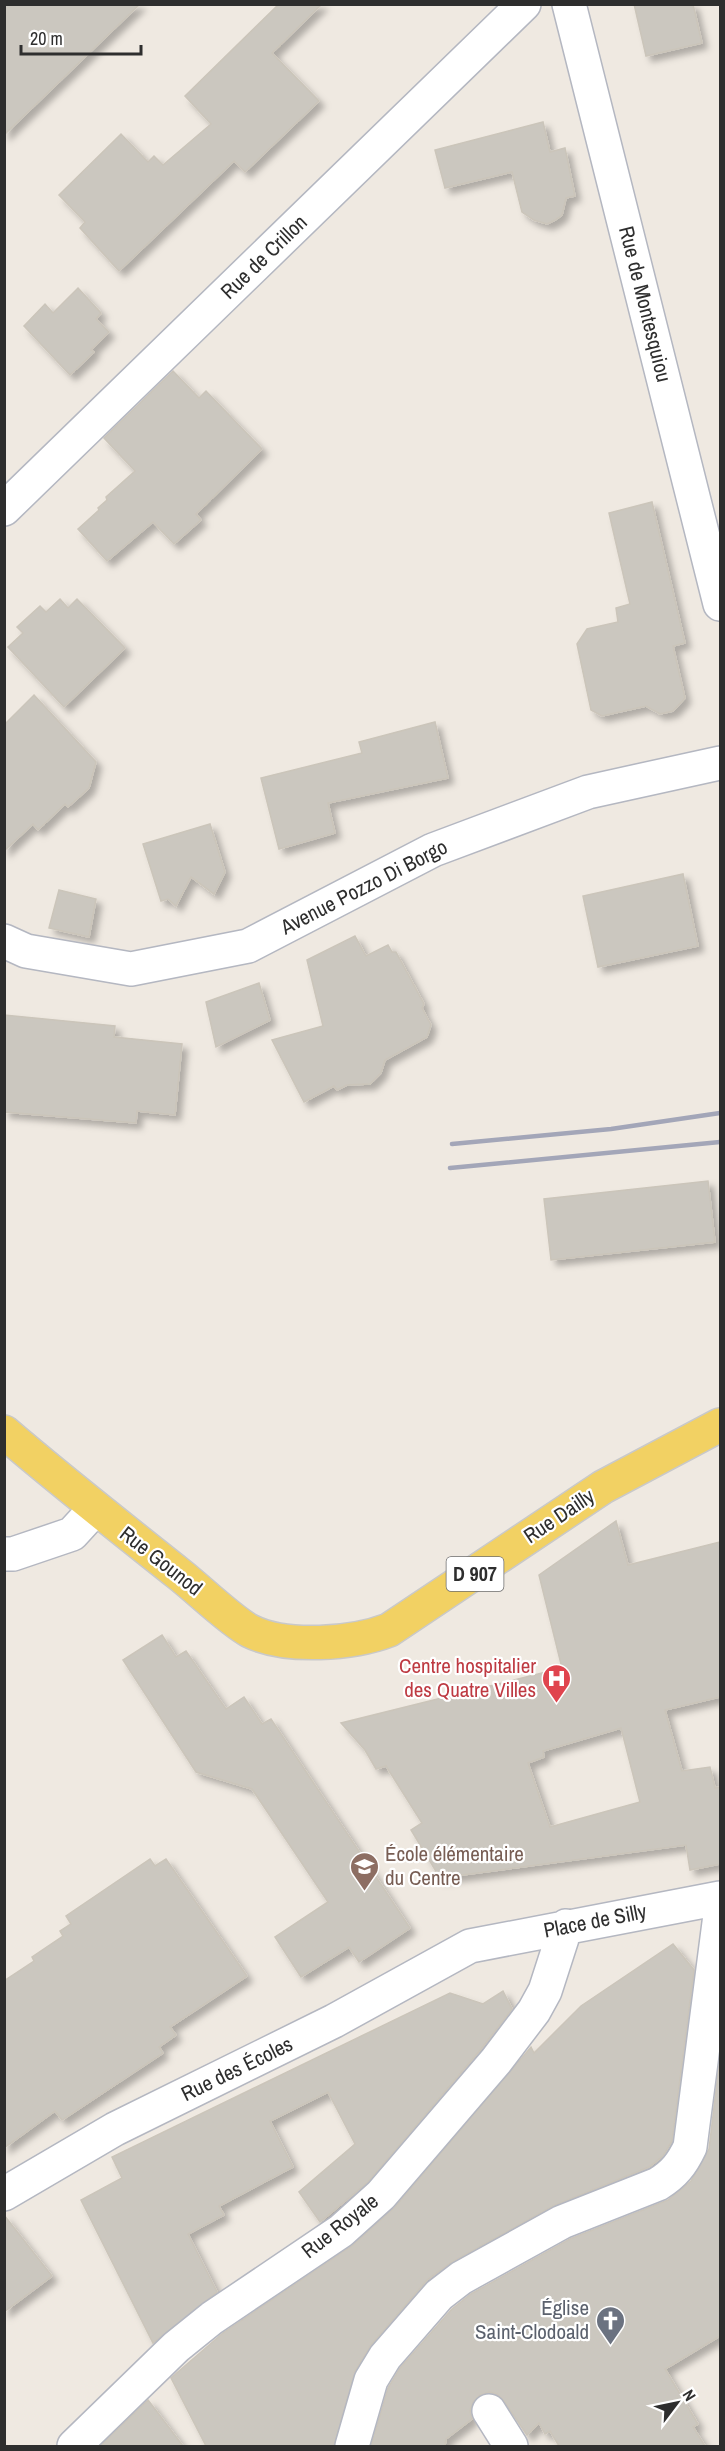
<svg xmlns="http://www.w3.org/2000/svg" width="725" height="2451" viewBox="0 0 725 2451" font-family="'Archivo Narrow',sans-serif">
<defs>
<filter id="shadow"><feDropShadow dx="5.5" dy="5.5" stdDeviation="3" flood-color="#0004"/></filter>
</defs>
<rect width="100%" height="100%" fill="#efe9e1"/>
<path fill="#cbc7bf" stroke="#cbc5ba" stroke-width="1.5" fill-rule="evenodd" filter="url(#shadow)" d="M4 4H140L4 135Z
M279 4H322L272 53 319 101 245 172 234 161 119 271 80 228 85 222 59 195 121 134 148 162 154 156 163 165 211 124 185 96Z
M634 4H693L702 43 646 56Z
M543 122 550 152 565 148 575 196 566 198 562 215 555 220 547 224 534 220 522 212 512 172 445 188 435 150Z
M78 288 101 313 96 319 109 332 91 350 94 352 70 375 24 326 45 304 53 313Z
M173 371 199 398 206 391 262 449 196 514 201 520 174 544 153 522 107 561 78 529 99 510 98 508 107 500 106 497 135 471 104 438Z
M652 502 685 643 673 646 685 698 673 711 660 714 646 706 602 716 591 710 577 644 587 629 618 622 616 608 630 604 609 513Z
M60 599 68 608 77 599 125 648 64 707 8 647 23 633 17 627 40 606 46 612Z
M34 695 96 762 89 788 68 807 65 804 38 830 33 824 4 851V725Z
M435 722 448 778 328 803 335 833 279 849 261 778 362 753 359 742Z
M210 824 225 872 214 894 191 877 176 906 168 899 161 901 143 844Z
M683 874 698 946 598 967 583 896Z
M59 890 96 899 89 937 49 928Z
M355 936 366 956 388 945 392 952H396L424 1004 422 1008 431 1025 427 1037 385 1060 381 1073 370 1084 347 1085 337 1090 334 1086 304 1102 272 1040 323 1026 307 960Z
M259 983 270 1020 216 1047 206 1002Z
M4 1015 115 1026 114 1037 182 1044 175 1115 137 1111 136 1123 4 1112Z
M708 1181 715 1242 551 1260 544 1199Z
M616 1521 628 1565 720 1542V1697L665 1710 682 1771 710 1767 715 1788 720 1787V1864L690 1870 686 1845 440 1878 411 1830 422 1823 386 1766 376 1769 365 1750 341 1723 562 1668 539 1575ZM621 1728 640 1802 550 1827 528 1763 544 1757 543 1751Z
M162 1635 176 1657 186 1651 226 1709 244 1697 262 1724 271 1719 410 1928 359 1962 349 1947 301 1977 275 1937 328 1902 252 1789 196 1772 123 1660Z
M150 1859 155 1866 166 1859 247 1976 170 2027 176 2035 159 2047 163 2053 62 2120 55 2111 4 2148V1981L34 1961 32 1957 63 1936 60 1931 71 1924 66 1916Z
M673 1944 694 1970 672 2141 663 2156 649 2167 553 2206 452 2262 427 2280 371 2345 355 2371 334 2446H206L171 2378 223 2333 353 2245 395 2207 531 2047 534 2053 581 2006Z
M503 1991 512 2009 481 2049 368 2182 320 2222 299 2192 355 2144 328 2092 270 2121 293 2167 219 2206 224 2215 188 2234 217 2292 153 2343 81 2200 122 2178 112 2157 450 1993 483 2004Z
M720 2057V2336L665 2369 698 2424 693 2427 705 2446H559L550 2431 545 2434 539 2423 527 2435 504 2401 497 2394 489 2392 480 2395 473 2402 470 2411 472 2419 446 2439 445 2446H371L388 2388 400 2368 452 2309 471 2294 570 2239 668 2200 691 2181 709 2149Z
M4 2215 52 2276 4 2312Z
M148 2400 183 2446H100Z"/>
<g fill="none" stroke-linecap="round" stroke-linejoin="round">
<defs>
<path id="pedestrian" d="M489 2411 511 2446"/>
<path id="minor" d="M569 4 720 604
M4 509 524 4
M4 941 26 951 131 969 248 946 433 850 588 792 720 763
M4 1554H13L72 1534 95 1509
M4 2194 115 2129 334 2021 470 1946 720 1898
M74 2446 176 2347 212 2318 341 2231 381 2195 496 2061 534 2011 545 1991 566 1926
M352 2446 371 2380 385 2357 439 2295 461 2278 562 2222 658 2184C674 2174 682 2164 690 2147L720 1915"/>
<path id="primary" d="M4 1432C61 1481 120 1527 179 1574 197 1588 231 1621 250 1631 286 1649 353 1644 389 1630L603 1487 720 1425"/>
</defs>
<use href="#pedestrian" stroke="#b4b7c1" stroke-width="36"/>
<use href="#minor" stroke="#b4b7c1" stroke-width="36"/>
<use href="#primary" stroke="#c9c9c9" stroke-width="36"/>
<use href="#pedestrian" stroke="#fff" stroke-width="33"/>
<use href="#minor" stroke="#fff" stroke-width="33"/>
<use href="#primary" stroke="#f2d163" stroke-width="33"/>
<path stroke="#a3a6b8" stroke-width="4.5" d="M452 1144 611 1129 720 1113
M450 1168 720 1142"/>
</g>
<defs>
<symbol id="hospital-pin" viewBox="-11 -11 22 30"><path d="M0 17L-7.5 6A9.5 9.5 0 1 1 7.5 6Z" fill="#e0444e" stroke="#fff"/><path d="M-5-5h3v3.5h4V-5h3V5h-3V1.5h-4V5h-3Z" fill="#fff"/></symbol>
<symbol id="school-pin" viewBox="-11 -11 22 30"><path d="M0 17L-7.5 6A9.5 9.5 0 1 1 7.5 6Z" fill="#8d6e63" stroke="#fff"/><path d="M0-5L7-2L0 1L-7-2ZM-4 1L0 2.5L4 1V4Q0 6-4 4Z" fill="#fff"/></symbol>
<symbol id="church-pin" viewBox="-11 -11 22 30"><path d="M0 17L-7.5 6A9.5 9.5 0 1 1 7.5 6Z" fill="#6b7280" stroke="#fff"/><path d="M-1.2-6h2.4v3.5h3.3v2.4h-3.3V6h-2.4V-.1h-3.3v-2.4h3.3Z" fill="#fff"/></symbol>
</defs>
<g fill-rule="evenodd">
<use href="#hospital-pin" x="540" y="1662" width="33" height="45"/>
<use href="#school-pin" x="348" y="1850" width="33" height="45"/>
<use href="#church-pin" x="594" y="2304" width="33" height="45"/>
</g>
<g text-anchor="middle" stroke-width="4.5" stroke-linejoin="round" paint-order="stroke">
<rect fill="#fff" stroke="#6d6d6d" stroke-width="1.5" x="446.5" y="1557" width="57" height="34" rx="4.5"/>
<g font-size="20" font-weight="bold" fill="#2e2e2e">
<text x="475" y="1581">D 907</text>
</g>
<g font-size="21" fill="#2e2e2e" stroke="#fff">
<text transform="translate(264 257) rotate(-44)" y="7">Rue de Crillon</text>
<text transform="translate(645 304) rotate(76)" y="7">Rue de Montesquiou</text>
<text transform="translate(364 887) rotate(-27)" y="7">Avenue Pozzo Di Borgo</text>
<text transform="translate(559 1516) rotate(-34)" y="7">Rue Dailly</text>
<text transform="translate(161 1561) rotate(38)" y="7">Rue Gounod</text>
<text transform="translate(595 1921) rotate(-11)" y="7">Place de Silly</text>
<text transform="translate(237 2069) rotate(-26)" y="7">Rue des Écoles</text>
<text transform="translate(340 2226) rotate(-38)" y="7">Rue Royale</text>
</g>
<g font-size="21" fill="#be3a42" stroke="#fff" text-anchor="end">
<text x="536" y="1673">Centre hospitalier<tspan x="536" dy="24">des Quatre Villes</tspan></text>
</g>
<g font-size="21" fill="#785e54" stroke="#fff" text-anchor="start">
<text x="385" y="1861">École élémentaire<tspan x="385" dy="24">du Centre</tspan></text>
</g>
<g font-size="21" fill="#5b616d" stroke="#fff" text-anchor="end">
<text x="589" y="2315">Église<tspan x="589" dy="24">Saint-Clodoald</tspan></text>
</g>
</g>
<rect width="725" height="2451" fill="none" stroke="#2e2e2e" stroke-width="12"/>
<g transform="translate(677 2403) rotate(58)" stroke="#ffffff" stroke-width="4.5" paint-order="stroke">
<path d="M0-4.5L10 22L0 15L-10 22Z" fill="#2e2e2e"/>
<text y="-9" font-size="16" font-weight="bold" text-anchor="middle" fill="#2e2e2e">N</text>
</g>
<path d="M21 45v9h120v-9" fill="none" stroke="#2e2e2e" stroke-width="3"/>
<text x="30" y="45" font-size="18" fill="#2e2e2e" stroke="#ffffff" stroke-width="4.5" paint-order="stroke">20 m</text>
</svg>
